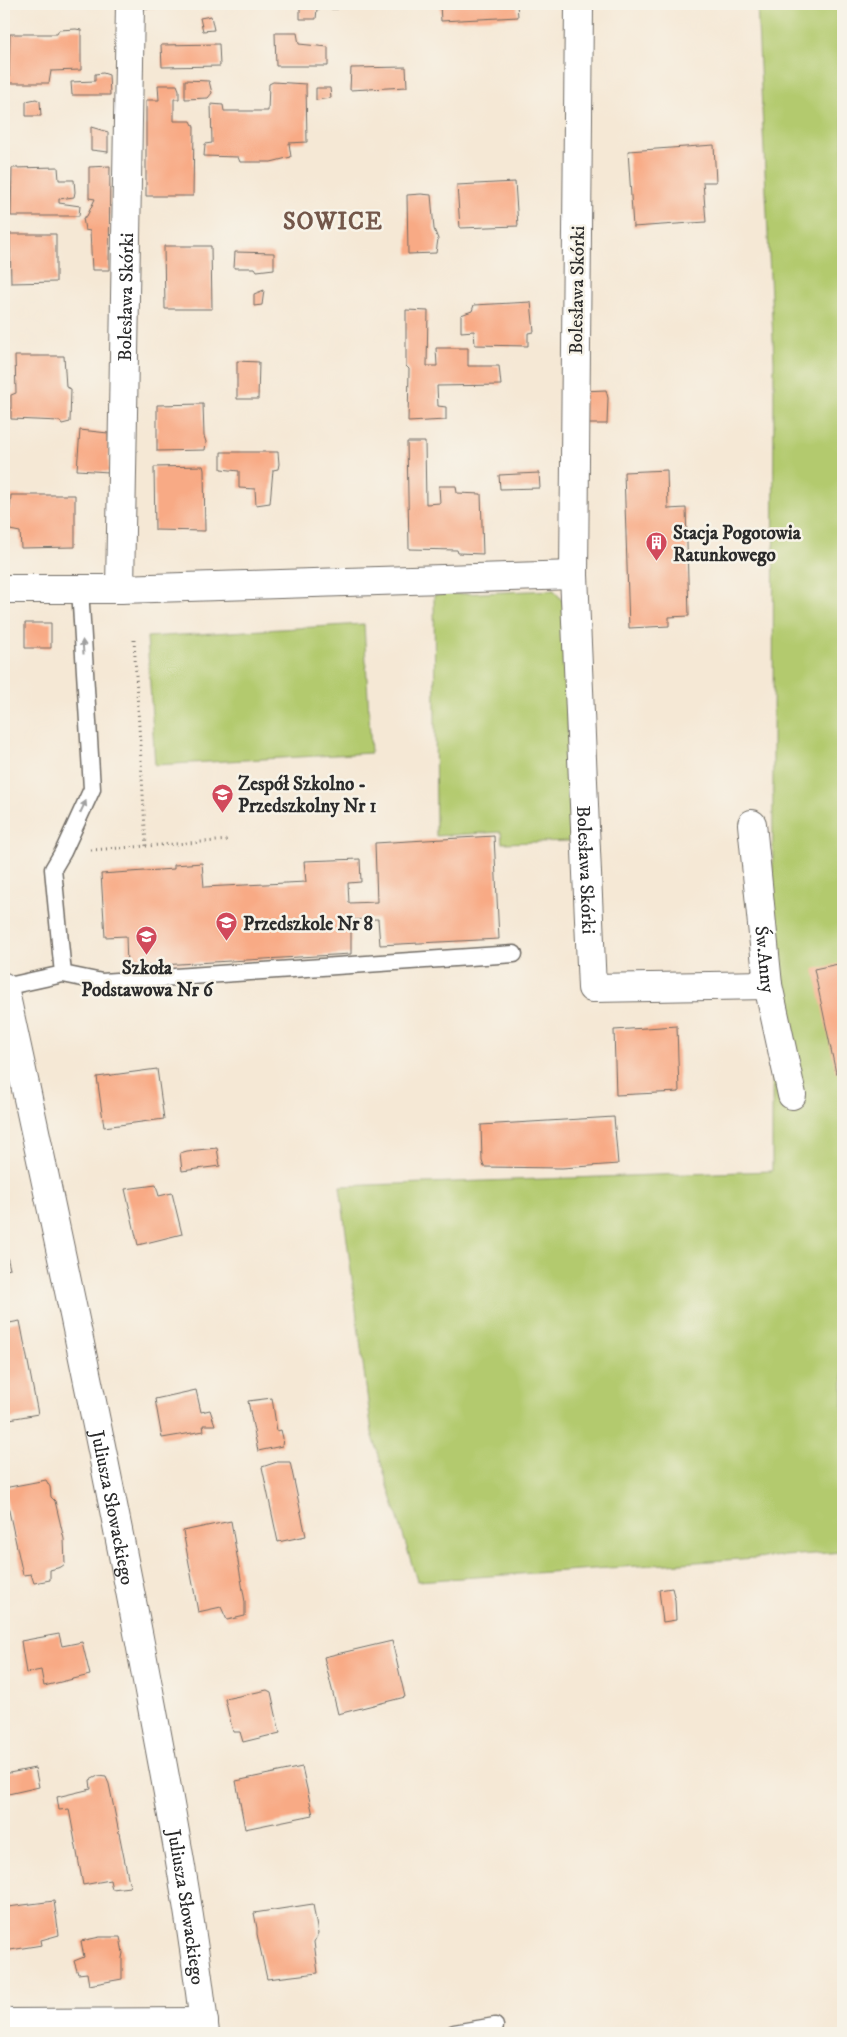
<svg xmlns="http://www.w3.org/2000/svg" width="847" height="2037" viewBox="0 0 847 2037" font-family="'IM FELL DW Pica',serif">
<rect width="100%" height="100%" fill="#f7f3e8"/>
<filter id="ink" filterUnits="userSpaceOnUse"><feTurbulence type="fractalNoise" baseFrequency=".02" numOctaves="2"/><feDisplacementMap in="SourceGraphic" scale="10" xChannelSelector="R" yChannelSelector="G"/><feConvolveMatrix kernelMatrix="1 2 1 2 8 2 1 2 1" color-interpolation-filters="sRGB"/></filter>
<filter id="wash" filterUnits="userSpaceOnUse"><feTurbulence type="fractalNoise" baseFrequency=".0096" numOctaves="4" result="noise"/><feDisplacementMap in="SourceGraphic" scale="20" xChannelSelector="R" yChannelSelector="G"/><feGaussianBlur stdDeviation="1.12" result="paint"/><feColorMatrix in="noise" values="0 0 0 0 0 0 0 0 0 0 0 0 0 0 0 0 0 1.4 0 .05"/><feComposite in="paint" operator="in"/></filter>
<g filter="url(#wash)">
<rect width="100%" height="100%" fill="#f5e8d5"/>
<path fill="#b3ca6e" stroke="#6f7a4c" d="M757 4H843V1552L417 1581 372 1433 340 1186 772 1171 774 360Z
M554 590 564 603 571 841 502 843 501 832 436 836 434 595Z
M364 624 371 753 155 765 147 637Z"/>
<g id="blocks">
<path fill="#f8aa85" d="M145 4H186V9L145 8Z
M300 4H338V9H317L316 19H300Z
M440 4H517L518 17 441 21Z
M211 16 214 30 203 31 200 18Z
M76 29 81 30V70L51 71 49 83H9L10 34H57L59 30Z
M275 33H297L299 44 328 47V66H276Z
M219 44 220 66 162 67 161 45Z
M406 67 407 87 350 90 351 68Z
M103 73 109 75 110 95H72L71 82 95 81V74Z
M185 80 209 81 212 93 208 98 185 99Z
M273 82 306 84 307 142 289 143 291 157 271 162H240L238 157 204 156 205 144 212 143 211 104 223 105 224 111H268L269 84Z
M158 85H177L179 90V99H174V121H191L194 127 193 196H146V100H159Z
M316 88H330L331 98 316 100Z
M36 99 40 101 41 116H26V101Z
M91 127 108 132V152L91 150Z
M714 145 716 182H703L706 222 633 227 628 151Z
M110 166 109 270H92L90 231 85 230 83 218 87 216 95 199 89 198V167Z
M58 167 59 180H74L75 192 74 197 59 199V203L80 206 79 216H11L12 168Z
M515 182 518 226 460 228 457 185Z
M421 194 431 195 434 229 438 239 436 253 408 254 407 195Z
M10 234H56V282L11 283Z
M164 246H211L212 309H165Z
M235 252 274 253V269L257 271 255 268H234Z
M264 290 262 305 254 306V294Z
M531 302 534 332 528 333V346L475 345 474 331 461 332V315L472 311 474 305Z
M406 310 428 311 427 366H437L436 348H468V366H499L501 385 437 386 438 406 446 407V420L408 422 409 369 406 366Z
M15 356H64L66 387 71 389 70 422 62 424 60 421 11 419V395L16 393Z
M237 361 259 362 258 399H237Z
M606 390 608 398 607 424H583L582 391Z
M203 404 204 436 206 442 205 450 157 451V405Z
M80 430 108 433 109 472 77 470Z
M407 442H425L426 504 440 503 439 486H456L457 493 481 494 483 554 458 553 457 550 409 549Z
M221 452H278L279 464 278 469 273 470 270 503 256 505 255 489 239 488V471L221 469Z
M203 466 204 470 205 531 155 530 154 467Z
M667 470 668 509 686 508 689 616 669 617V626L629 628 624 472Z
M539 473 540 488 500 489 499 475Z
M11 495H75V547L21 548 20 532 10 530V520H4V510L10 509Z
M25 623H51V648H25Z
M494 836 499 939 380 945 378 919 351 920V954L127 967 126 936 105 937 101 874 174 869V865L202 863 204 887 306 882 304 861 360 859 361 882 348 883 349 903 377 902 375 843Z
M843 963V1072L836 1073 814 969Z
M677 1026 679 1092 616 1095 614 1030Z
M157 1069 164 1119 104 1127 97 1077Z
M614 1117 618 1164 562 1168 484 1167 482 1161 481 1125Z
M217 1148 220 1166 182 1171 180 1153 187 1151Z
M156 1185 159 1196 172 1193 182 1234 138 1245 125 1189Z
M4 1244 10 1269 4 1271Z
M20 1321 38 1414 4 1420V1324Z
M196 1390 201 1412 210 1410 215 1425H203L204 1431 162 1438 155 1399Z
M272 1398 277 1431 281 1430 283 1438 282 1446 258 1451 248 1401Z
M277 1462H290L306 1536 278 1542 262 1467Z
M46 1480 50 1487 51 1497 55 1501 64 1539 65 1564 61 1567 50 1570V1580L34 1583 31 1574 23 1575 4 1488Z
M231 1521 245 1602V1616L227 1620 221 1607 198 1612 183 1531Z
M672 1588 675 1600 676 1620 663 1622 659 1590Z
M59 1634 62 1646 82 1642 90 1675 44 1686 41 1670 26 1673 21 1641Z
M392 1641 405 1697 338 1714 324 1657Z
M267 1690 271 1692 280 1733 243 1742 240 1732H233L225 1699Z
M302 1767 313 1815 245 1829 236 1781Z
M35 1768 39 1787 4 1795V1774Z
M98 1776 106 1777 109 1784 130 1887 112 1889 110 1880 83 1885 69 1809 59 1810 57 1797 91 1789 90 1780Z
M4 1892 8 1907 54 1901 59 1935 41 1940 42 1945 4 1951Z
M313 1904 318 1934 314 1942 318 1973 267 1979 257 1934V1928L254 1913Z
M100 1937H120L123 1953 122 1958V1979L89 1985 87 1973 78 1974 74 1961 84 1957 81 1941Z"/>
</g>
</g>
<g filter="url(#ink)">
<use href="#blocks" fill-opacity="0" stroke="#726d66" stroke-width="1"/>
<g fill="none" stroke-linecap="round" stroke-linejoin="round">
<defs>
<path id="service" d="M63 974 102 982 514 954
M4 987 63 974 53 869 63 852 92 789 80 588
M454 2033 495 2026"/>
<g id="minor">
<path id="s1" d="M579 4 574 575 592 988 768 985"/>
<path d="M4 589H120L574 575"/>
<path id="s2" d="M120 589 130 4"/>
<path id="s3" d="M752 824 768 985 792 1095"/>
<path id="s4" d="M4 987C51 1205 98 1423 140 1643 164 1772 190 1902 205 2033"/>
<path d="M4 2023 204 2022"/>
</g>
</defs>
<use href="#service" stroke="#726d66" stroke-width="19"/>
<use href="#minor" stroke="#726d66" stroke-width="30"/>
<path stroke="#726d66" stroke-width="3" stroke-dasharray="1 4" stroke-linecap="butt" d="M134 640 146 846
M91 850 230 840"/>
<use href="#service" stroke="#fff" stroke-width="16"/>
<use href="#minor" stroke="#fff" stroke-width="28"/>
</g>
<defs><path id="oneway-solid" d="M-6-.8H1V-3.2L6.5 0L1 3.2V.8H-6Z" transform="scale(1.25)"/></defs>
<g fill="#a0a0a0">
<use href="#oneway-solid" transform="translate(83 647) rotate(-94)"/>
<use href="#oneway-solid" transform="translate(83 807) rotate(-65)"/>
</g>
</g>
<defs>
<symbol id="building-pin" viewBox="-11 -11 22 30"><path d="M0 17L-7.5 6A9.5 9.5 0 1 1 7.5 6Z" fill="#d1495b" stroke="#f7f3e8"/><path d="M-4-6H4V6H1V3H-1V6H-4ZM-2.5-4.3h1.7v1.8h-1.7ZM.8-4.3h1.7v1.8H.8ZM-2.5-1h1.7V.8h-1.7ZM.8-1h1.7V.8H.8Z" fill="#fff"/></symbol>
<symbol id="school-pin" viewBox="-11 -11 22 30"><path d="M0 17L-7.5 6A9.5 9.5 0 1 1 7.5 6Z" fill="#d1495b" stroke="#f7f3e8"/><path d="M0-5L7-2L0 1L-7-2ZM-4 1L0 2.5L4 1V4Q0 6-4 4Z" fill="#fff"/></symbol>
</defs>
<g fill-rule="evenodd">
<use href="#building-pin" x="644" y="530" width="25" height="34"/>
<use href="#school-pin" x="210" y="782" width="25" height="34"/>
<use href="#school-pin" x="214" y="910" width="25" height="34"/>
<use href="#school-pin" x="134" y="924" width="25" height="34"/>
</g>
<g text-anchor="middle" stroke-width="5" stroke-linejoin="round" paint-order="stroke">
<g font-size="19" fill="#2b2b2b" stroke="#f7f3e8">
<text transform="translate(576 290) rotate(-89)" y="7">Bolesława Skórki</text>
<text dy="7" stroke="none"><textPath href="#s2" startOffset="292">Bolesława Skórki</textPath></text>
<text dy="7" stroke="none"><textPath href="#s1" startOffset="866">Bolesława Skórki</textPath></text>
<text dy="7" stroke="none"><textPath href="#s3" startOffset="136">Św.Anny</textPath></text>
<text dy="7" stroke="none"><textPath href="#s4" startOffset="532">Juliusza Słowackiego</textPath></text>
<text dy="7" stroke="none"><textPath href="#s4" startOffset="938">Juliusza Słowackiego</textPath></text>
</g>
<g font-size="19" font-weight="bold" fill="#2b2b2b" stroke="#f7f3e8" text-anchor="start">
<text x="673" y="539">Stacja Pogotowia<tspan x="673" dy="22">Ratunkowego</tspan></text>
<text x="238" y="790">Zespół Szkolno -<tspan x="238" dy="22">Przedszkolny Nr 1</tspan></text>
<text x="243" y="930">Przedszkole Nr 8</text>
<text x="147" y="974" text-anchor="middle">Szkoła<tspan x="147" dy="22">Podstawowa Nr 6</tspan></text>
</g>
<g font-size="24" font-weight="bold" letter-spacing="1" fill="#73574a" stroke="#f7f3e8">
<text x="333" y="229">SOWICE</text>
</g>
</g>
<rect width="847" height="2037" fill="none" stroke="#f7f3e8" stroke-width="20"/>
</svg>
